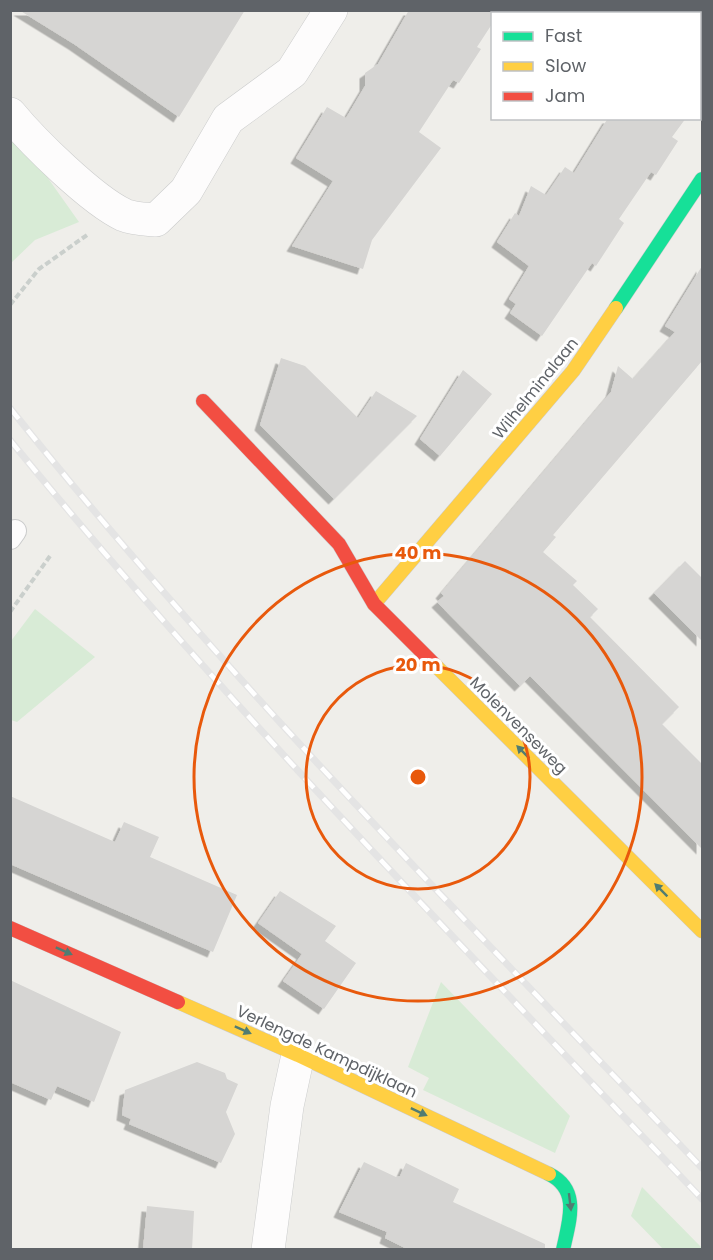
<svg xmlns="http://www.w3.org/2000/svg" width="713" height="1260" viewBox="0 0 713 1260" font-family="Poppins,sans-serif">
<defs>
<filter id="shadow"><feDropShadow dx="-5.5" dy="5.5" stdDeviation="0" flood-color="#0004"/></filter>
</defs>
<rect width="100%" height="100%" fill="#efeeea"/>
<path fill="#d8ebd6" d="M10 136 45 174 79 222 35 240 11 263Z
M35 609 95 657 17 722 11 720V641Z
M441 982 570 1116 555 1153 423 1090 429 1078 408 1067Z
M642 1187 702 1248V1249H663L631 1216Z"/>
<path fill="#d6d5d3" filter="url(#shadow)" d="M19 10H245L179 117 74 44Z
M409 10H502L500 14H492V24L477 47 481 49 459 83 453 80 419 132 441 148 372 240 363 269 292 246 333 181 296 158 327 107 346 118 365 86V73L378 64Z
M608 118H686L672 137 678 141 656 175 651 172 619 219 624 223 596 266 592 263 542 336 510 313 516 304 509 299 529 266 497 242 515 213 519 216 531 186 546 195 565 167 574 173Z
M702 266V361L553 535 556 537 543 552 577 581 573 585 598 609 590 617 679 707 662 724 702 764V849L530 676 520 686 437 602 444 596 441 593 611 392 618 366 633 379 675 332 665 326Z
M281 358 305 366 358 418 376 391 417 416 334 499 260 425Z
M463 370 492 394 440 456 420 439Z
M685 561 702 578V641L654 593Z
M10 796 115 842 124 822 159 837 150 857 237 895 213 952 10 864Z
M280 891 336 926 325 941 356 963 324 1009 283 981 302 954 258 923Z
M10 980 121 1032 94 1102 57 1086 51 1100 10 1082Z
M197 1062 225 1073 227 1079 238 1084 226 1112 235 1134 221 1163 129 1124 131 1119 122 1115 125 1090Z
M364 1162 396 1177 400 1176 406 1163 459 1189 453 1202 545 1244V1250H409L385 1238 387 1232 339 1212Z
M147 1206 194 1211 192 1250H143Z"/>
<g fill="none" stroke-linecap="round" stroke-linejoin="round">
<defs>
<path id="lane" d="M10 538 15 531"/>
<path id="street" d="M10 114C33 142 92 200 124 215 134 219 146 219 156 220L186 191 228 119 292 72 331 10
M268 1250 287 1106 298 1055"/>
<path id="fast" d="M616 308 702 179
M549 1174C581 1190 569 1221 563 1250"/>
<path id="slow" d="M374 604 573 371 616 308
M435 665 702 931
M178 1002 298 1055 549 1174"/>
<path id="jam" d="M203 401 339 544 374 604 435 665
M10 928 178 1002"/>
</defs>
<use href="#lane" stroke="#cbcccc" stroke-width="24"/>
<use href="#street" stroke="#cbcccc" stroke-width="34"/>
<use href="#fast" stroke="#cacacb" stroke-width="15"/>
<use href="#slow" stroke="#cacacb" stroke-width="15"/>
<use href="#jam" stroke="#cacacb" stroke-width="15"/>
<path stroke="#cacfcc" stroke-width="4" stroke-dasharray="6 3" stroke-linecap="butt" d="M10 305 39 269 87 235
M10 612 50 556"/>
<use href="#lane" stroke="#fdfcfc" stroke-width="22"/>
<use href="#street" stroke="#fdfcfc" stroke-width="33"/>
<use href="#fast" stroke="#16e098" stroke-width="14"/>
<use href="#slow" stroke="#ffcf43" stroke-width="14"/>
<use href="#jam" stroke="#f24e42" stroke-width="14"/>
<defs>
<path id="rail" d="M10 408C223 676 466 920 702 1168
M10 440C227 706 467 951 702 1199"/>
</defs>
<use href="#rail" stroke="#e4e4e4" stroke-width="7"/>
<use href="#rail" stroke="#fff" stroke-width="4.5" stroke-dasharray="14" stroke-linecap="butt"/>
</g>
<defs><path id="oneway-solid" d="M-6-.8H1V-3.2L6.5 0L1 3.2V.8H-6Z" transform="scale(1.5)"/></defs>
<g fill="#507c72">
<use href="#oneway-solid" transform="translate(523 752) rotate(-135)"/>
<use href="#oneway-solid" transform="translate(661 890) rotate(-135)"/>
<use href="#oneway-solid" transform="translate(64 951) rotate(24)"/>
<use href="#oneway-solid" transform="translate(243 1030) rotate(24)"/>
<use href="#oneway-solid" transform="translate(419 1112) rotate(25)"/>
<use href="#oneway-solid" transform="translate(570 1202) rotate(83)"/>
</g>
<g fill="none" stroke="#e8590c" stroke-width="3">
<circle cx="418" cy="777" r="112"/>
<circle cx="418" cy="777" r="224"/>
</g>
<g text-anchor="middle" stroke-width="6" stroke-linejoin="round" paint-order="stroke">
<g font-size="16" fill="#5f6368" stroke="#fff">
<text transform="translate(535 388) rotate(-51)" y="6">Wilhelminalaan</text>
<text transform="translate(519 725) rotate(45)" y="6">Molenvenseweg</text>
<text transform="translate(327 1051) rotate(25)" y="6">Verlengde Kampdijklaan</text>
</g>
</g>
<circle cx="418" cy="777" r="9" fill="#e8590c" stroke="#fff" stroke-width="3"/>
<g font-size="18" text-anchor="middle" font-weight="bold" fill="#e8590c" stroke="#fff" stroke-width="6" stroke-linejoin="round" paint-order="stroke">
<text x="418" y="559">40 m</text>
<text x="418" y="671">20 m</text>
</g>
<rect width="713" height="1260" fill="none" stroke="#5f6368" stroke-width="24"/>
<rect x="491" y="12" width="210" height="108" fill="#ffffff" stroke="#bfc1c3" stroke-width="1.5"/>
<rect x="503" y="32" width="30" height="9" fill="#16e098" stroke="#bfc1c3" stroke-width="1.5"/>
<text x="545" y="42" font-size="18" fill="#5f6368">Fast</text>
<rect x="503" y="62" width="30" height="9" fill="#ffcf43" stroke="#bfc1c3" stroke-width="1.5"/>
<text x="545" y="72" font-size="18" fill="#5f6368">Slow</text>
<rect x="503" y="92" width="30" height="9" fill="#f24e42" stroke="#bfc1c3" stroke-width="1.5"/>
<text x="545" y="102" font-size="18" fill="#5f6368">Jam</text>
</svg>
